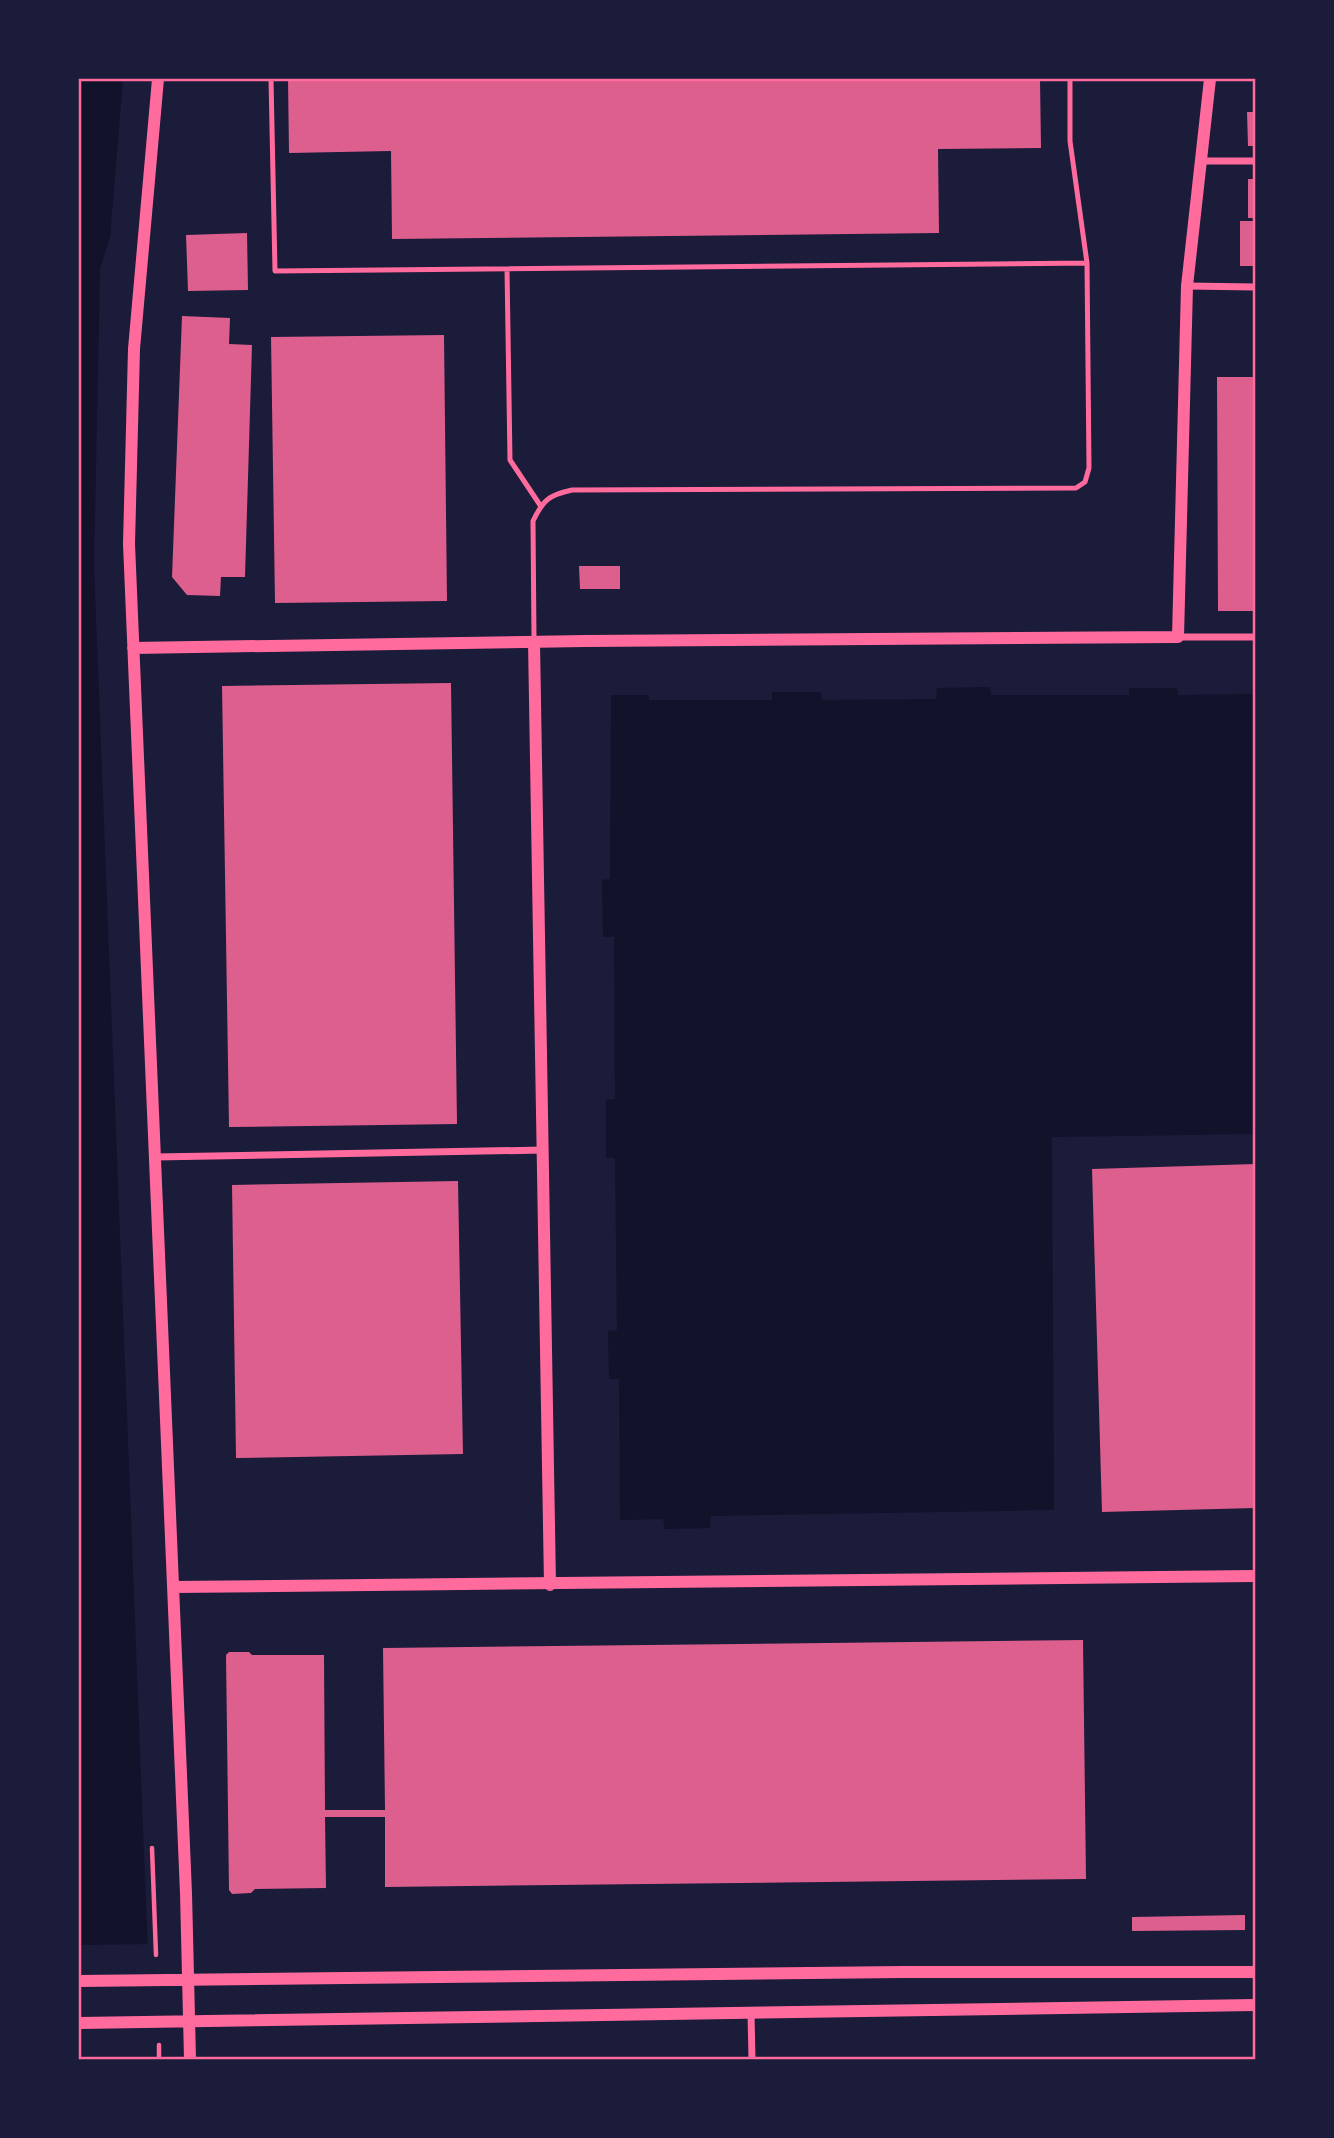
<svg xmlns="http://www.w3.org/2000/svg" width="1334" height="2138" viewBox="0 0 1334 2138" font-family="'Titillium Web',sans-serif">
<rect width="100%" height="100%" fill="#1b1b3a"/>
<path fill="#12122b" d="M79 79H123L110 237 100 269 94 566 152 2059H79Z
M990 687 991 695H1129V688H1177L1178 695 1255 694V1134L1052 1137 1054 1510 711 1516 710 1528 665 1529 663 1519 620 1520 619 1379H609L608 1331 617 1330 615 1158H606V1100L615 1099 614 937H603L602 880 610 879 611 695H649V700H772V692H821L822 700 936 699 937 688Z"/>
<path fill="#1b1b3a" d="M151 1944 156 2059H79V1945Z"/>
<path fill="#dd5f8e" d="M288 79H1040L1041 148 938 149 939 233 392 239 391 151 289 153Z
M1247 112H1255V146H1248Z
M1248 179H1255V218H1248Z
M1240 221H1255V266H1240Z
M247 233 248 290 188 291 186 235Z
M182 316 230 318 229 344 252 345 245 577H221L220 596 187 595 172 577Z
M444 335 447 601 275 603 271 337Z
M1217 377H1255V611H1218Z
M579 566H620V589H580Z
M451 683 457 1124 229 1127 222 686Z
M1255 1164V1508L1102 1512 1092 1169Z
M458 1181 463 1454 236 1458 232 1185Z
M1083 1640 1086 1879 385 1887V1817H325L326 1888 255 1889 251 1893 232 1894 229 1890 226 1655 229 1652H249L252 1655H324L325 1810H385L383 1648Z
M1245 1915V1930L1132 1931V1917Z"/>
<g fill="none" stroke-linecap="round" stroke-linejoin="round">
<path stroke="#ff6b9d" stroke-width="4.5" d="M152 1848 156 1955
M159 2045V2059"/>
<path stroke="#ff6b9d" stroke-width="5" d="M271 79 275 271 1087 263
M507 269 510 460 540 505
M534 640 533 521C543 500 549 495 572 490L1076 488 1085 482 1089 468 1087 263 1070 141V79"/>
<path stroke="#ff6b9d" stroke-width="7" d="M1201 161H1255
M1187 286 1255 287
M1178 637H1255
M155 1157 544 1150
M751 2014 752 2059"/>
<path stroke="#ff6b9d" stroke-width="12" d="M158 79 134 349 129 544 186 1893 190 2059
M534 642 550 1585
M133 648 585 641 1178 637 1187 286 1210 79
M173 1587 1255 1576
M79 1981 904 1972H1255
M79 2023 1255 2005"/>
</g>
<rect width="1334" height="2138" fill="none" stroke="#1b1b3a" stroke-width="161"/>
<rect x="80" y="80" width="1174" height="1978" fill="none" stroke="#ff6b9d" stroke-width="2.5"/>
</svg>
